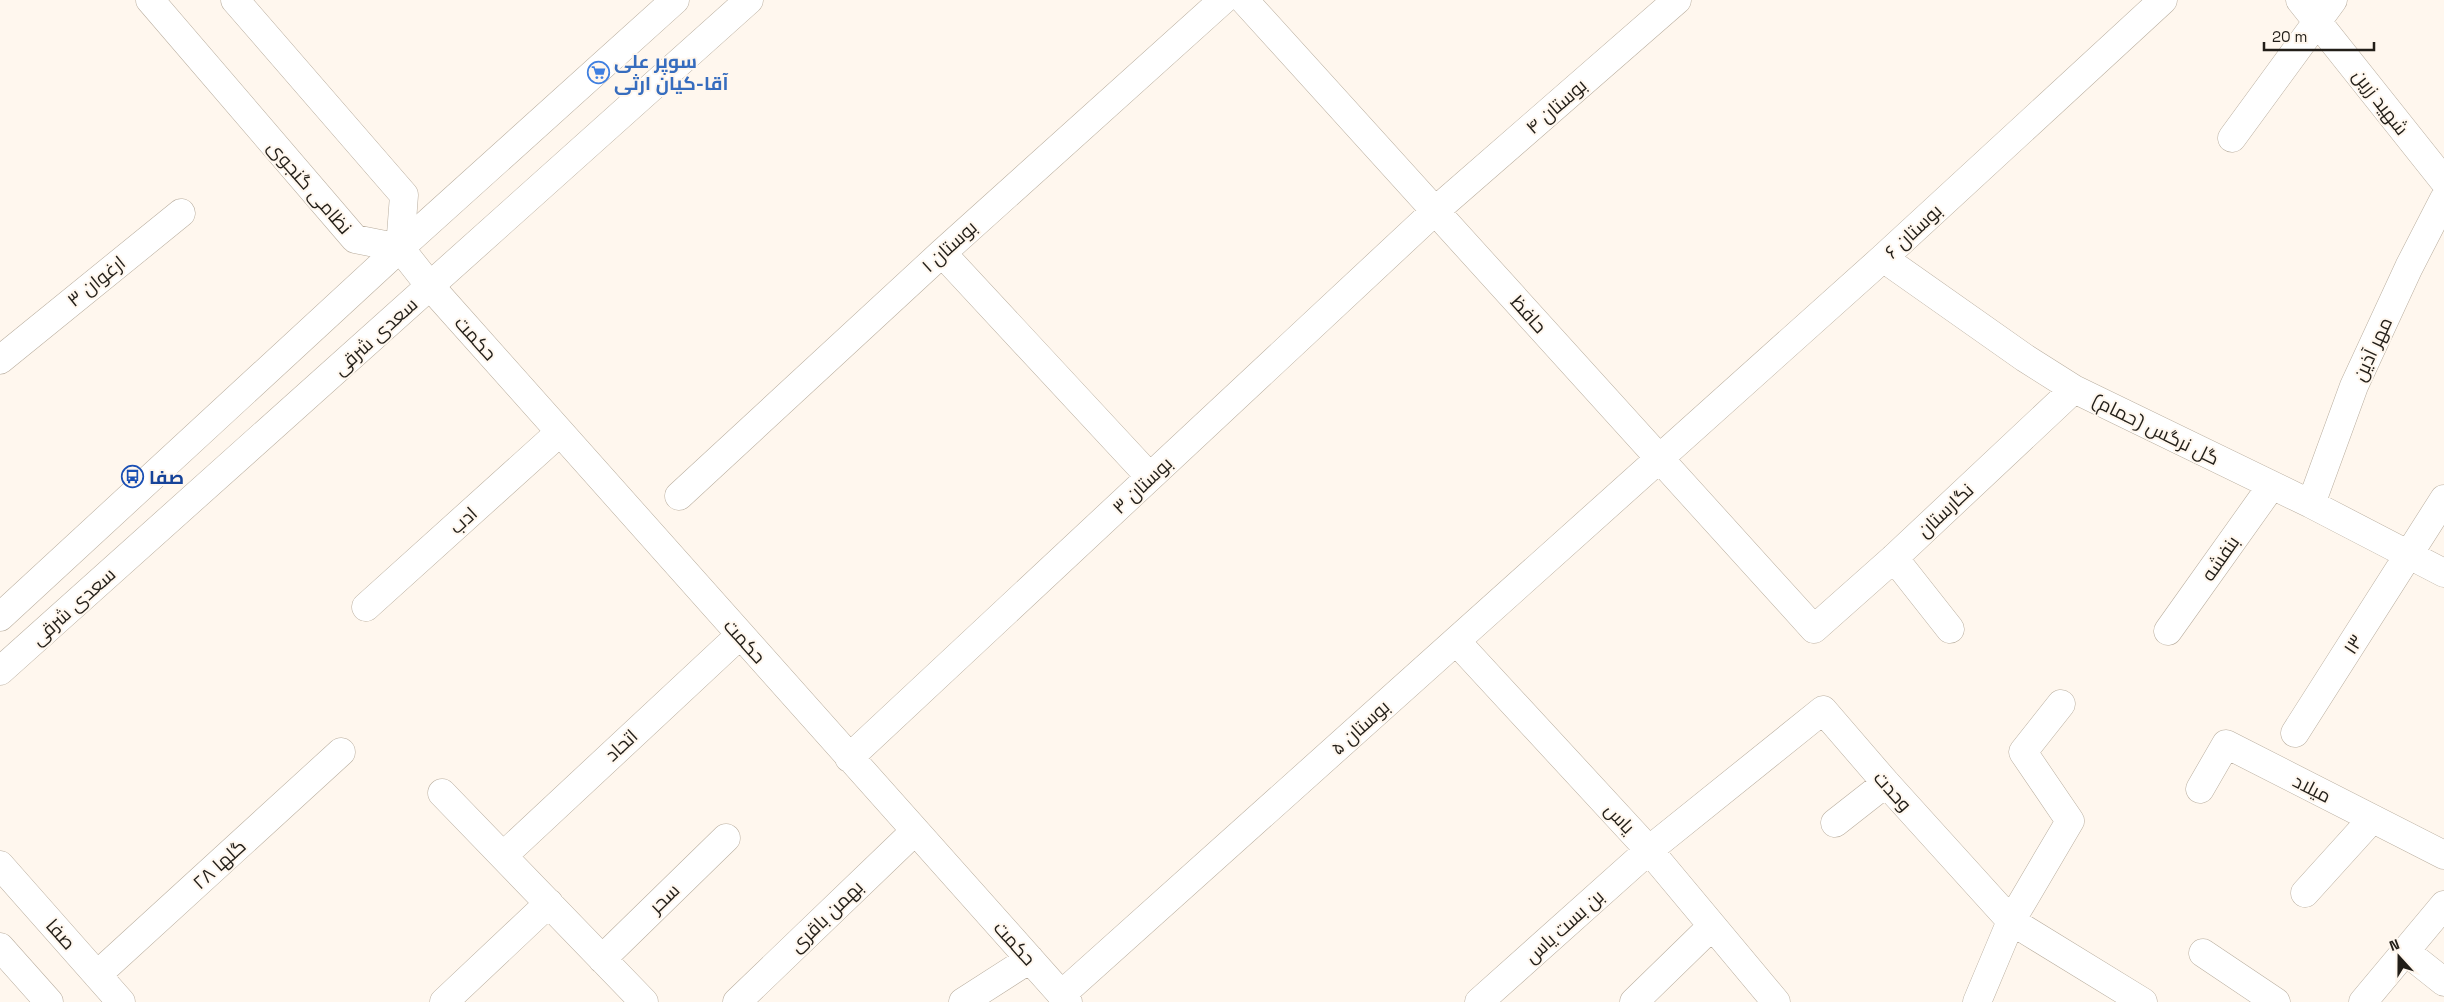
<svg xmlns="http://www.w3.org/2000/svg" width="2444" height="1002" viewBox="0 0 2444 1002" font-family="'Space Grotesk',Cairo,sans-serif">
<rect width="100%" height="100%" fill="#fff7ee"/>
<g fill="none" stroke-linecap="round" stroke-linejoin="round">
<defs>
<path id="minor" d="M150 0 355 239 400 248
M235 0 404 195 400 248
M1244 0 1814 629 1894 558 2074 389
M2300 0 2444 181
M2232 138 2333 0
M400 248 430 286 1068 1002
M942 253 1150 477
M1883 258 2025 358 2074 389 2311 504 2444 573
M0 360 181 213
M679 496 942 253 1223 0
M2311 504 2354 386 2409 267 2444 199
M1894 558 1950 629
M366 607 560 432
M2168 631 2272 485
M1456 641 1649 850 1776 1002
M2295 733 2444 499
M849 758 1435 211 1677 0
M2200 789 2226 744 2444 855
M442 793 644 1002
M1835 823 1886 783
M503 856 740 635
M0 865 121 1002
M2305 893 2372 819
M0 947 49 1002
M2405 951 2444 982
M2203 953 2276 1002
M602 959 726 838
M97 975 341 752
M1061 995 1883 258 2163 0
M444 1002 549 903
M737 1002 915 831
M963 1002 1030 959
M1479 1002 1649 850 1823 710 1886 783 2011 921 2143 1002
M1634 1002 1712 926
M1977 1002 2011 921 2070 821 2023 752 2061 704
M2363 1002 2444 905"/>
<path id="major" d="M0 617 400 248 675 0
M0 671 749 0"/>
</defs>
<use href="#minor" stroke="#b9ae9f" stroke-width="29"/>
<use href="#major" stroke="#b9ae9f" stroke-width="29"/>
<use href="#minor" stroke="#fff" stroke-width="28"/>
<use href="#major" stroke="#fff" stroke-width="28"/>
</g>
<defs>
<symbol id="supermarket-ring" viewBox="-11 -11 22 22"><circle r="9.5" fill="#fff7ee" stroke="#3f7fe0" stroke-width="1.5"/><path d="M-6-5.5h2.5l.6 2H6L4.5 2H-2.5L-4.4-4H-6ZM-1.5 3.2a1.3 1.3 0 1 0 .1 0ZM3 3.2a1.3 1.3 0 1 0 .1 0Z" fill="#3f7fe0"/></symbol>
<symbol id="bus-ring" viewBox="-11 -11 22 22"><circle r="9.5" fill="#fff7ee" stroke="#1a4fb4" stroke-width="1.5"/><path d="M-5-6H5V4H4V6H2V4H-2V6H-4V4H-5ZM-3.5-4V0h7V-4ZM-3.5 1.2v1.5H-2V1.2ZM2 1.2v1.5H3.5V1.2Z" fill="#1a4fb4"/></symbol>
</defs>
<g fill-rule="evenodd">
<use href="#supermarket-ring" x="586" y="60" width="25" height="25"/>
<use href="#bus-ring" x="120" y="464" width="25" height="25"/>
</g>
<g text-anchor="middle" stroke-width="4" stroke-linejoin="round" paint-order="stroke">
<g font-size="19" font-weight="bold" fill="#366cbe" stroke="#fff7ee" text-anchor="start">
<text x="614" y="68">سوپر علی<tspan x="614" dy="22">آقا-کیان ارثی</tspan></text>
</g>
<g font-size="19" fill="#221e18" stroke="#fff7ee">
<text transform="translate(2381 102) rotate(52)" y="7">شهید زرین</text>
<text transform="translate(1556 106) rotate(-41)" y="7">بوستان ۴</text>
<text transform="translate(310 187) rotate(49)" y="7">نظامی گنجوی</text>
<text transform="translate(1913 231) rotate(-43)" y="7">بوستان ۶</text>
<text transform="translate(949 246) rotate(-42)" y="7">بوستان ۱</text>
<text transform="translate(96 281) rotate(-39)" y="7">ارغوان ۳</text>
<text transform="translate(1529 314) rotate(48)" y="7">حافظ</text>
<text transform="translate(375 336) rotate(-42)" y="7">سعدی شرقی</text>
<text transform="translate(476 338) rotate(48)" y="7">حکمت</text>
<text transform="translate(2372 349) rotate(-65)" y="7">مهر آذین</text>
<text transform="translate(2156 429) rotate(26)" y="7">گل نرگس (حمام)</text>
<text transform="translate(1142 485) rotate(-43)" y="7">بوستان ۳</text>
<text transform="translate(1945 510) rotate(-43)" y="7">نگارستان</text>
<text transform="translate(463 520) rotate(-42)" y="7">ادب</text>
<text transform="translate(2220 558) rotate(-55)" y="7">بنفشه</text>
<text transform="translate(73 606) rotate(-42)" y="7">سعدی شرقی</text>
<text transform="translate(745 641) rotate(48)" y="7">حکمت</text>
<text transform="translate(2353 644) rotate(-57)" y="7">۱۳</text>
<text transform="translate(1360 727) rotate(-42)" y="7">بوستان ۵</text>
<text transform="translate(621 745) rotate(-43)" y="7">اتحاد</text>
<text transform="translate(2312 788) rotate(27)" y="7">میلاد</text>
<text transform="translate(1893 791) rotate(48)" y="7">وحدت</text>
<text transform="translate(1620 818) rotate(47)" y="7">یاس</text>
<text transform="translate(219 864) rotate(-42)" y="7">گلها ۲۸</text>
<text transform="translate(664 898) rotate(-44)" y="7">سحر</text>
<text transform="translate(826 916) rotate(-44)" y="7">بهمن باقری</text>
<text transform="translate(1564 926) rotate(-42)" y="7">بن بست یاس</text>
<text transform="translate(61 934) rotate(48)" y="7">صفا</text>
<text transform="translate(1015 943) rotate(48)" y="7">حکمت</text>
</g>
<g font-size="19" font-weight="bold" fill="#164399" stroke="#fff7ee" text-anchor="start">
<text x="149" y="484">صفا</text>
</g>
</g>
<g transform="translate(2399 957) rotate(339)" stroke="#fff7ee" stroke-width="4" paint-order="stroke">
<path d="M0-4L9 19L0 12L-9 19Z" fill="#221e18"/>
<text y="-8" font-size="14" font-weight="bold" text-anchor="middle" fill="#221e18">N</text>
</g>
<path d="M2264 42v8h110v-8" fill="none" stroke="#221e18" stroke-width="2.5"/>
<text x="2272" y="42" font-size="15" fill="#221e18" stroke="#fff7ee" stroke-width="4" paint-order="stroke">20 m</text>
</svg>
